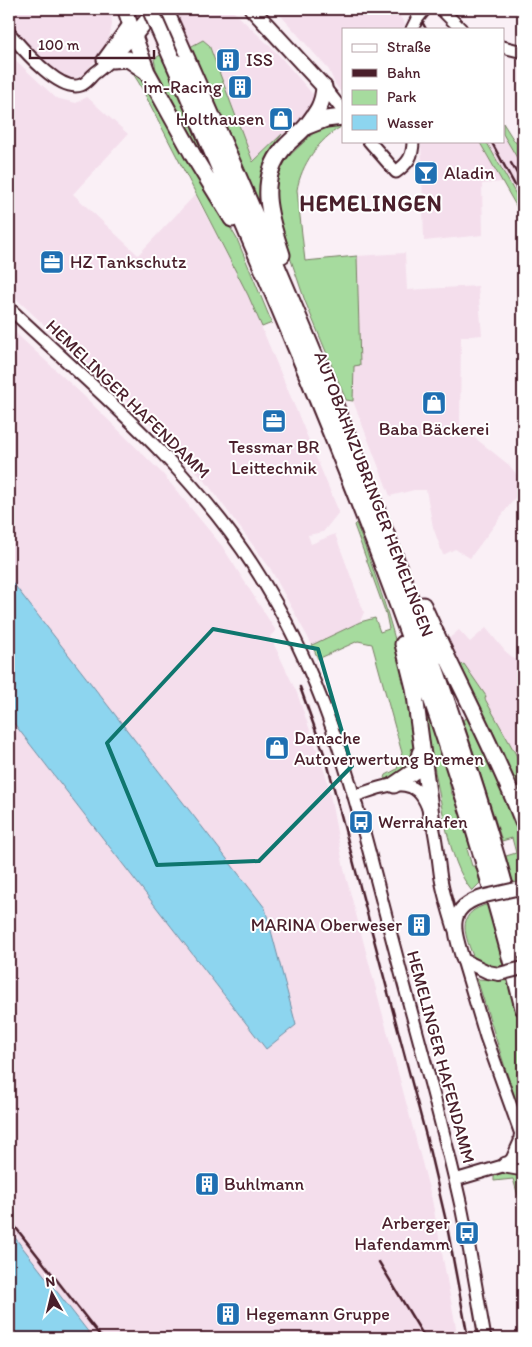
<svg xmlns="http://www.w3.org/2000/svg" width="532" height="1347" viewBox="0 0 532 1347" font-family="Itim,sans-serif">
<rect width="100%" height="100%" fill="#faf0f6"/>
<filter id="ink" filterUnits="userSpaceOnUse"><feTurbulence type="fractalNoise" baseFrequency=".02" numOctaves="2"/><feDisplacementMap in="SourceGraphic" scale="10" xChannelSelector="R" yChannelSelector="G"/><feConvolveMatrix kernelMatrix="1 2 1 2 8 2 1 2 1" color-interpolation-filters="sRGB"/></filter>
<g filter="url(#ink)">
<path fill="#f4deec" d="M9 9H111L112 25 109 38 99 56 83 75 73 79 57 71 9 26Z
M174 9H231L277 53 316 98 307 112 253 162 209 45 203 40 190 47Z
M275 9H395L405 24 403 29H343V95L335 84 329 70Z
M9 54 56 98 76 103 87 97 128 134 73 194 138 255 195 195 248 295 339 512 323 532 308 535 311 544 335 534 364 612 360 622 312 645 270 568 209 486 161 434 9 292Z
M503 134 523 168V207L486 141H503Z
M421 141H479L502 182 482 184 483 235 424 241Z
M405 253 407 290 478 286 482 335 461 337 460 426 509 465 523 482V487L470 558 455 549 443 555 433 527 426 490H414L390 496 353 401 354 366 360 364 357 256Z
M9 327 84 396 162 473 222 546 276 631 270 636 297 693 327 779 344 869 432 1200 458 1338H93L9 1230V717L266 1049 296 1025 265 908 9 578Z
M486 628 505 651 523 666V767L485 699 459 666 446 641 459 630 470 642Z"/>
<path fill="#a6db9e" stroke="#787d64" d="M203 40 209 45 253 162 282 134C267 155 259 175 261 201L257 202 190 47Z
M162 54 221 187 156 69 154 59Z
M128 66 141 75 237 239 272 323 262 327 248 295 139 83 130 69 120 68Z
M337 122 341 127C319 139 301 165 297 190L305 261 357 256 360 365 354 366 353 401 346 400 305 301 276 216 274 199 279 174 287 158 323 124Z
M503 123 515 142 523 145V168L503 134Z
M479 141H486L523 207V218Z
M356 523C380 586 401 647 410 713 412 730 416 746 414 763L394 779 384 781 386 775 397 769 402 753 372 644 358 641 318 659 312 645 360 622 375 618 380 632 389 629 386 614 354 525Z
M408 644 447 768 451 792 457 803 470 848 467 849 472 866H476L480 883 472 891C447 861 441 796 432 757L427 758Z
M464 664 486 696 485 699 523 767V798L459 666Z
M471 715 523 834V881L513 883 506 856 516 853 512 838 502 841 463 720Z
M489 904 504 965 491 968 473 956C463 931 457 912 489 904Z
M477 979 511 981 523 1032V1124Z
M510 1170 523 1174V1212L513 1179 494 1181V1175Z"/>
<path fill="#8dd5ef" stroke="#728ca1" d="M9 578 265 908 296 1025 266 1049 9 717Z
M9 1230 93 1338H9Z"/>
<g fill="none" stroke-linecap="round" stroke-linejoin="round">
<defs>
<path id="tertiary" d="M441 9 461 29
M412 29 417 19
M9 33C22 48 59 93 81 85 87 83 90 77 95 73 110 62 122 49 134 36
M503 47 523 52
M103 60 130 23
M324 87 343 111
M369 141 396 172C408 163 413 157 413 141
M9 308C95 389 189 466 254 567 333 688 358 812 395 950 417 1035 442 1120 461 1206 470 1249 477 1294 485 1338
M354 796C371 791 394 780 411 787 435 796 437 856 441 879 444 896 449 912 454 928
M455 1180 506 1165 512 1159 522 1137 486 1037 463 960"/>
<path id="secondary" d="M485 896C445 907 454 930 463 960L488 972 499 974"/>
<path id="primary" d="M125 9 134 36
M252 9 324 87
M134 36 156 9"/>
<path id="trunk" d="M165 9C300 316 437 625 523 951
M134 36 147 72 194 157 232 219
M172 59C306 369 443 678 523 1008
M112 60 128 59 147 72
M308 126 326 119 343 117
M282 255C271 221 256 181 283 149 290 140 300 134 307 125 317 112 323 104 324 87
M423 605C455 678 494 747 523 822
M403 644 414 688 432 823
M394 785 416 770 420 753
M522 1137 523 1141
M506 1165 523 1168"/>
</defs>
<use href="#tertiary" stroke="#4a1f2b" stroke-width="15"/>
<use href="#secondary" stroke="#4a1f2b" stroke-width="16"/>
<use href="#primary" stroke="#4a1f2b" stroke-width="18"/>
<use href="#trunk" stroke="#4a1f2b" stroke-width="19"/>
<use href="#tertiary" stroke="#fff" stroke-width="11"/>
<use href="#secondary" stroke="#fff" stroke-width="12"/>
<use href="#primary" stroke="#fff" stroke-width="14"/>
<use href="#trunk" stroke="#fff" stroke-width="15"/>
<path stroke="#4a1f2b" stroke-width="2.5" d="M415 9 426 29
M491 141 523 200
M511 163 523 184
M300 687 327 762 426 1136 446 1221 468 1338
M9 1219 102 1338
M379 1262 425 1338"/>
<defs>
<path id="tertiary-bridge" d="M417 19 425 9"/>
<path id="secondary-bridge" d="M485 896 516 889
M499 974 523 968"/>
<path id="trunk-bridge" d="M150 9 172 59"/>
</defs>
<use href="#tertiary-bridge" stroke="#4a1f2b" stroke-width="15" stroke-linecap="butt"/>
<use href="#secondary-bridge" stroke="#4a1f2b" stroke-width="16" stroke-linecap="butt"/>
<use href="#trunk-bridge" stroke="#4a1f2b" stroke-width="19" stroke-linecap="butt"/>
<use href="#tertiary-bridge" stroke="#fff" stroke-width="11"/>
<use href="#secondary-bridge" stroke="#fff" stroke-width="12"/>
<use href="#trunk-bridge" stroke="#fff" stroke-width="15"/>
</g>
</g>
<path fill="none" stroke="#0f766e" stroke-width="4" stroke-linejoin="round" d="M213 629 318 649 352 766 259 861 157 865 107 743Z"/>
<defs>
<symbol id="building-square" viewBox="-11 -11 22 22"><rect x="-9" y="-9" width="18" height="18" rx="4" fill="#1f6fb2" stroke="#fff"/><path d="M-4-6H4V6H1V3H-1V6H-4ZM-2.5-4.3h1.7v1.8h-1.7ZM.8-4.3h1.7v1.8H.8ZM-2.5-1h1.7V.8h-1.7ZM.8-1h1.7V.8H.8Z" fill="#fff"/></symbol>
<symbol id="shop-square" viewBox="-11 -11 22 22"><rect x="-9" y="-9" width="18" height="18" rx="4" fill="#1f6fb2" stroke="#fff"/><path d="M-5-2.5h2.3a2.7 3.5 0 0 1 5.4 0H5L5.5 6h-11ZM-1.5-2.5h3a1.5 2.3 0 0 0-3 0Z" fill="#fff"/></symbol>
<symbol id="bar-square" viewBox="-11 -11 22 22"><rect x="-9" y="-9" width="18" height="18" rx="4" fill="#1f6fb2" stroke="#fff"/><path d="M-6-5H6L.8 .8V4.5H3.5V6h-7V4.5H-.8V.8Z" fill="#fff"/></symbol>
<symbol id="office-square" viewBox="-11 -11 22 22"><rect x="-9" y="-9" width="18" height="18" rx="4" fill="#1f6fb2" stroke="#fff"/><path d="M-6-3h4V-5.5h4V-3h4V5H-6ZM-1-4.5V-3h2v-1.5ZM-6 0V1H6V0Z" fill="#fff"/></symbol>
<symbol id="bus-square" viewBox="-11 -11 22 22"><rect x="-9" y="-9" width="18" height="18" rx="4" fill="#1f6fb2" stroke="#fff"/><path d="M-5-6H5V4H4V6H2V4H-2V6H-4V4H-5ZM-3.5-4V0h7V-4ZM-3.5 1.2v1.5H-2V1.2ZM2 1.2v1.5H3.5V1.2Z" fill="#fff"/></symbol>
</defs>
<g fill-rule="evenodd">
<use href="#building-square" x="214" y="46" width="28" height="28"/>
<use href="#building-square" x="226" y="73" width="28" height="28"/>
<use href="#shop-square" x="267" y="105" width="28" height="28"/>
<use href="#bar-square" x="412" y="159" width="28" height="28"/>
<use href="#office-square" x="38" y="248" width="28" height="28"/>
<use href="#shop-square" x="420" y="389" width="28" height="28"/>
<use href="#office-square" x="260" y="407" width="28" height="28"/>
<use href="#shop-square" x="263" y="734" width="28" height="28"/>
<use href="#bus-square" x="347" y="808" width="28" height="28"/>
<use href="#building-square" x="405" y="911" width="28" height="28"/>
<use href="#building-square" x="193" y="1170" width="28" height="28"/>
<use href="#bus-square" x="453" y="1219" width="28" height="28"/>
<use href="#building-square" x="214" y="1300" width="28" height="28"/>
</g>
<g text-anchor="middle" stroke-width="4" stroke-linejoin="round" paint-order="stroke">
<g font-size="18" fill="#4a1f2b" stroke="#fff" text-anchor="start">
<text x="246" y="66">ISS</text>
<text x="222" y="93" text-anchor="end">im-Racing</text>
<text x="264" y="125" text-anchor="end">Holthausen</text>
<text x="444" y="179">Aladin</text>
<text x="70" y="268">HZ Tankschutz</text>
<text x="434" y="435" text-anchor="middle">Baba Bäckerei</text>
<text x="274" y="453" text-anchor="middle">Tessmar BR<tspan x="274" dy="21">Leittechnik</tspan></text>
<text x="294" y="744">Danache<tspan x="294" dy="21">Autoverwertung Bremen</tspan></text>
<text x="378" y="828">Werrahafen</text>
<text x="402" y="931" text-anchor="end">MARINA Oberweser</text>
<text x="224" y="1190">Buhlmann</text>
<text x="450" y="1229" text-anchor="end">Arberger<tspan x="450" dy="21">Hafendamm</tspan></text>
<text x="246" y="1320">Hegemann Gruppe</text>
</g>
<g font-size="18" fill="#4a1f2b" stroke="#fff">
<text transform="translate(128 399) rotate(44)" y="6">HEMELINGER HAFENDAMM</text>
<text transform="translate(374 494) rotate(69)" y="6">AUTOBAHNZUBRINGER HEMELINGEN</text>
<text transform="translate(441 1057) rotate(75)" y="6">HEMELINGER HAFENDAMM</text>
</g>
<g font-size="22" font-weight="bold" letter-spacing="1" fill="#4a1f2b" stroke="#fff">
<text x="371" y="211">HEMELINGEN</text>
</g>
</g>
<rect width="532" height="1347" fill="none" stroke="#fff" stroke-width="30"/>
<rect x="15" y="15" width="502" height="1317" fill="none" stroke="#4a1f2b" stroke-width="2" filter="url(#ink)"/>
<rect x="342" y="28" width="162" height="115" fill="#ffffff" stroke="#b7a5aa"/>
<rect x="352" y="44" width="25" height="8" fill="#ffffff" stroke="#b7a5aa"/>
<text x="387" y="52" font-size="15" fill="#4a1f2b">Straße</text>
<rect x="352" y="69" width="25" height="8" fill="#4a1f2b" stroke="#b7a5aa"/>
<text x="387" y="78" font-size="15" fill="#4a1f2b">Bahn</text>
<rect x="352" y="90" width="25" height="15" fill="#a6db9e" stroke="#b7a5aa"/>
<text x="387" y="102" font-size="15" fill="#4a1f2b">Park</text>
<rect x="352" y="115" width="25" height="15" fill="#8dd5ef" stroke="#b7a5aa"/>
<text x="387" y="128" font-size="15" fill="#4a1f2b">Wasser</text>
<g transform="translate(52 1294) rotate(352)" stroke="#ffffff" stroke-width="4" paint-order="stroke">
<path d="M0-4L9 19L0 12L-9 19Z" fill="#4a1f2b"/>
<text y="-8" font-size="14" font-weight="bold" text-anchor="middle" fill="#4a1f2b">N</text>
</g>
<path d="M30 50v8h124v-8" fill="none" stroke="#4a1f2b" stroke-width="2.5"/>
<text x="38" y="50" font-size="15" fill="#4a1f2b" stroke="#ffffff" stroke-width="4" paint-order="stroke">100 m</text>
</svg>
